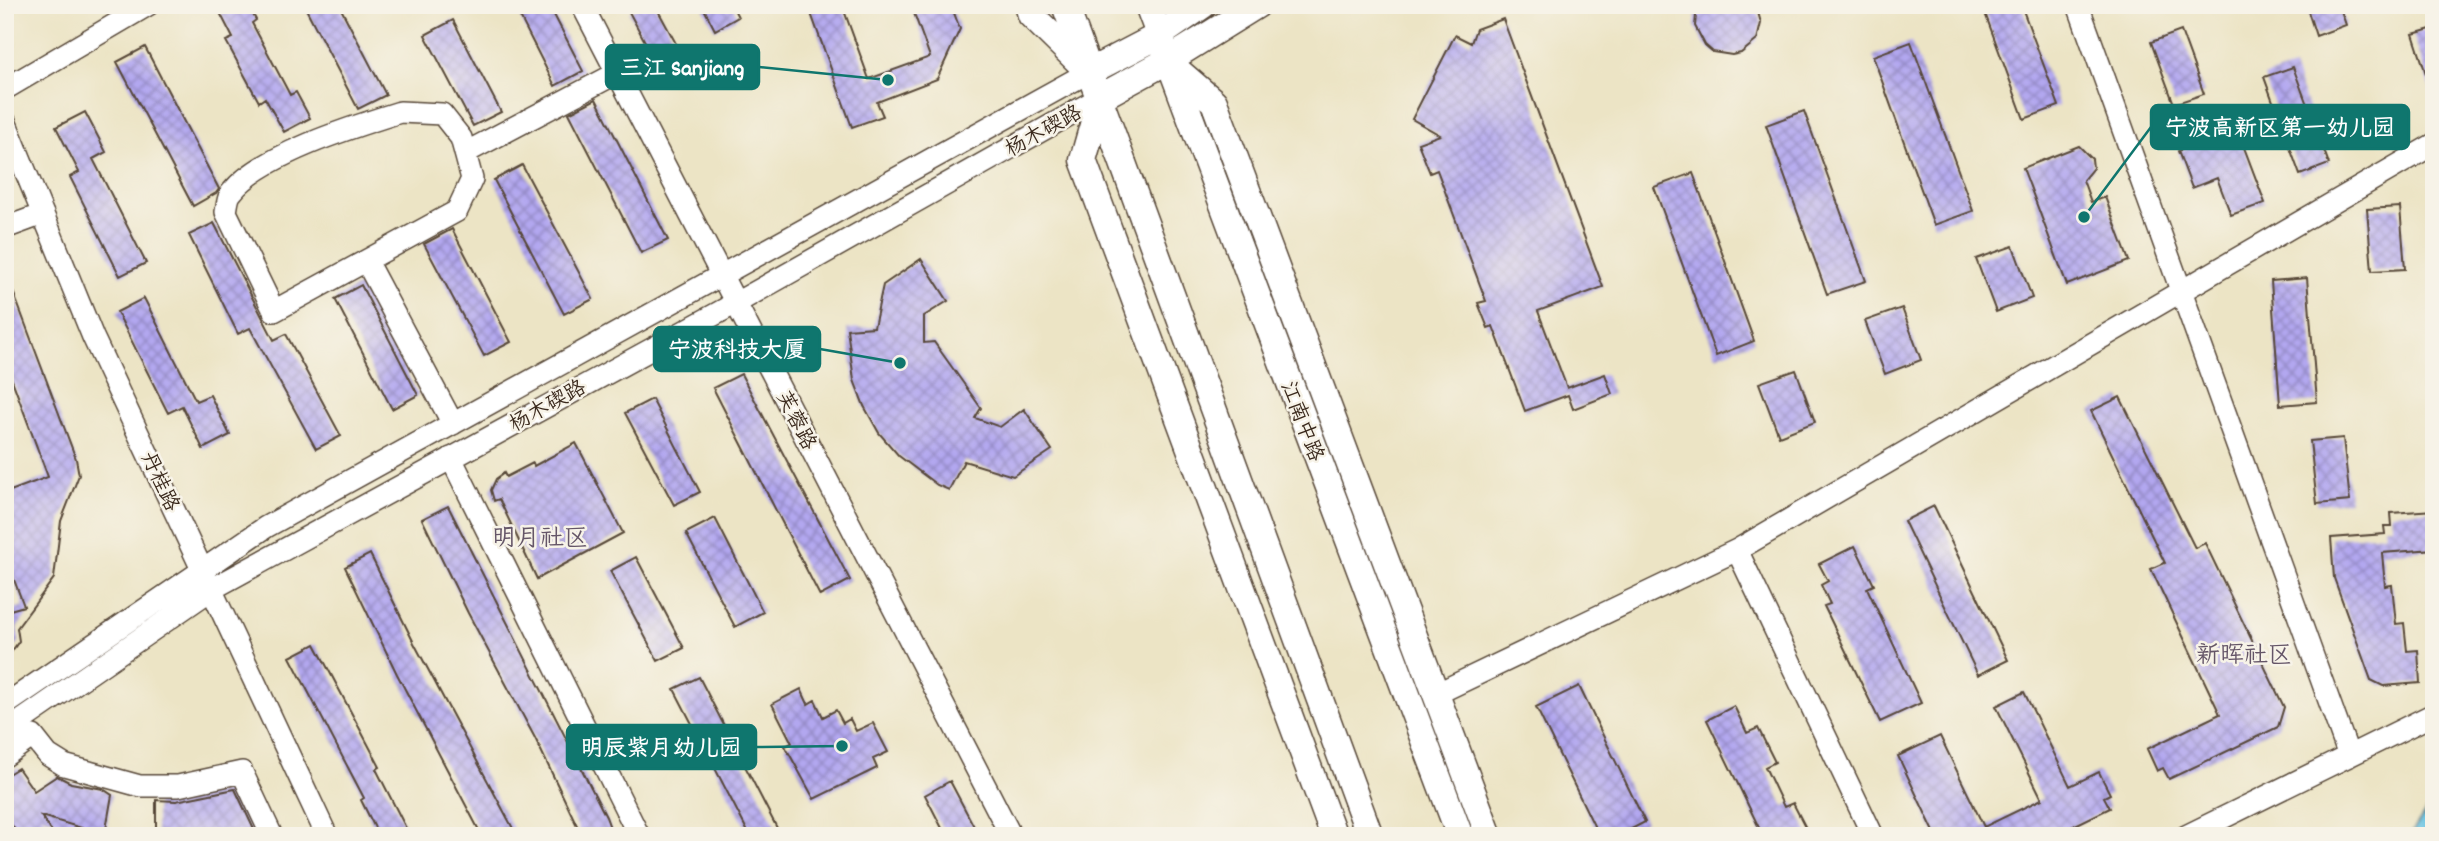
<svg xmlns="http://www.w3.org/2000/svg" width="2439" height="841" viewBox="0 0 2439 841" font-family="Dekko,'LXGW WenKai TC',sans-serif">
<defs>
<pattern id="water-ripples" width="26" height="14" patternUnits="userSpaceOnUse" patternTransform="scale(1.75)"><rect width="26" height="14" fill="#64c1e2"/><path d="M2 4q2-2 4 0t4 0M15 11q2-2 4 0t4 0" fill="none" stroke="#549db7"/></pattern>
<pattern id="building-cross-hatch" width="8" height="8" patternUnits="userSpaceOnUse" patternTransform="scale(1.75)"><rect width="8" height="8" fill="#b2a7f0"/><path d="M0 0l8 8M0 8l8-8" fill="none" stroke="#9288c2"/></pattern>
</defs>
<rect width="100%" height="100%" fill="#f7f3e8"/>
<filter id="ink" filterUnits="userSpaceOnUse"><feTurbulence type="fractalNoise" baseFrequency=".0143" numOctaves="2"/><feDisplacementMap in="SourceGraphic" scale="14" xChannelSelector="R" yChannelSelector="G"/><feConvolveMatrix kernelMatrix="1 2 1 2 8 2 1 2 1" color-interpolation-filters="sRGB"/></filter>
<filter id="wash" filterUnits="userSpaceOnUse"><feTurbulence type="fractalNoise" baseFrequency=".00686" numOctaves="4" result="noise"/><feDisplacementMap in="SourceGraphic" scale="28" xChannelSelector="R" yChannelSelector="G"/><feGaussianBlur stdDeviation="1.57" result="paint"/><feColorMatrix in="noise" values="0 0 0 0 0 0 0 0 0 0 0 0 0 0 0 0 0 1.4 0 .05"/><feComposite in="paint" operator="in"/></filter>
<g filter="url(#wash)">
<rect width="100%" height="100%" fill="#ece4c5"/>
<path fill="url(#water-ripples)" stroke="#507680" stroke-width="2" d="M2434 798V836H2410Z"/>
<g id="blocks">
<path fill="url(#building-cross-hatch)" d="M216 5H248L256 20 252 23 290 95 296 92 310 118 284 132 265 98 259 102 226 41 233 38Z
M304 5H339L386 95 358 109Z
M514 5H549L583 71 555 86Z
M641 5H655L679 49 656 62 629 12Z
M702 5H732L738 17 715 30Z
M808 5H842L869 79 930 57 911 5H951L960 29 937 79 877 102 883 116 852 127Z
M1697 5H1756L1761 23 1757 40 1741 53 1732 55 1713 52 1705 45 1695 26Z
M1982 5H2021L2059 106 2024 119Z
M2306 5H2339L2346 25 2316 36Z
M1503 19 1603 287 1538 311 1567 388 1605 374 1612 394 1573 409 1568 395 1525 411 1493 326 1488 328 1478 303 1486 301 1437 170 1430 173 1418 143 1440 135 1412 119 1455 35 1471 43 1476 29Z
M453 20 501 112 473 126 425 35Z
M2434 28V89H2431L2413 34Z
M2181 31 2204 94 2174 104 2151 42Z
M1911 42 1973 211 1934 225 1873 56Z
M145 47 219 189 216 193 193 206 117 62Z
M2293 67 2329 164 2300 175 2264 77Z
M596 99 668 240 641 253 569 113Z
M1804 111 1866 281 1827 294 1766 125Z
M85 112 106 152 93 159 146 263 120 276 70 177 79 172 56 127Z
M2237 129 2265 203 2231 215 2217 178 2192 188 2178 151Z
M2079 146 2092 159 2093 168 2083 180 2091 202 2105 197 2129 261 2067 285 2023 168Z
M522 165 593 299 564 314 494 180Z
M1693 173 1754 341 1716 356 1654 187Z
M2400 207 2405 269 2372 271 2367 209Z
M214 223 274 340 286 334 341 436 316 449 250 328 238 334 189 235Z
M452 229 511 342 484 356 424 244Z
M2013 246 2032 298 1996 312 1976 259Z
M921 259 948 301 924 316V343L934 342 981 408 975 418 1000 427 1024 409 1052 450 1013 476 964 461 949 490 937 485 899 456 879 433 864 406 854 380 847 329 874 327 883 285Z
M5 270 76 459 79 475 61 521 54 578 17 628 19 641 5 661V601L10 610 24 606 5 556V493L48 477 5 361Z
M2307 278 2317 402 2280 405 2271 281Z
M361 285 418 395 392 409 335 299Z
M144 298 196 401 210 395 230 435 203 449 182 406 168 413 117 312Z
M1902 308 1921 360 1885 374 1865 321Z
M1796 370 1815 422 1779 436 1759 383Z
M741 374 850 580 820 596 713 388Z
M2120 397 2195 548 2205 543 2284 707 2278 727 2169 779 2163 768 2157 771 2147 749 2220 714 2151 569 2165 563 2091 411Z
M652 399 700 492 674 505 625 413Z
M2343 438 2350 501 2317 504 2310 441Z
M576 443 623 533 537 579 499 499 494 501 491 490 496 479 504 473 506 477 533 463 534 466Z
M448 506 606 817 613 836H582L535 738 468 613 422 519Z
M1934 506 2008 660 1978 675 1904 521Z
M2434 510V549L2382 553 2385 586 2392 585 2396 624 2404 623 2407 651 2418 650 2420 683 2383 686 2371 680 2334 578 2331 538 2385 534 2384 526H2392L2391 513Z
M715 518 763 612 735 627 686 533Z
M1855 546 1874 585 1867 588 1921 703 1880 722 1824 606 1830 604 1821 585 1828 581 1819 564Z
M370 554 414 643 517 836H482L397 674 345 567Z
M636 557 684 648 658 661 610 571Z
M315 644 380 767 376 769 410 836H379L361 800 364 798 290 657Z
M699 677 778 830 766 836H750L674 689Z
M1579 686 1645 822 1618 836H1599L1536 707Z
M801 689 808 704 815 700 823 717 836 710 843 723 850 719 856 731 873 723 888 752 873 759 877 768 814 799 785 746 792 743 772 704Z
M2024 692 2070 786 2099 772 2110 794 2104 797 2110 808 2053 836H1936L1898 756 1940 736 1984 827 2042 799 1996 706Z
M1734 706 1747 733 1758 728 1775 762 1765 767 1784 807 1793 803 1810 836H1763L1707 720Z
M18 768 34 791 57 776 71 783 103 789 112 795 105 835 41 816 55 836H19L11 824 5 828V776Z
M950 781 979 836H946L925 795Z
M235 789 257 836H156V800L176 801Z"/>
</g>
</g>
<g filter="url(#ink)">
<use href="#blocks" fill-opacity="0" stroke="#564637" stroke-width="2"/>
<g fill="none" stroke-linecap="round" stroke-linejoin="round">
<defs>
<path id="minor" d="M582 5 1011 836
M2078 5 2349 756
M5 89 148 5
M400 112 442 114 461 138 472 179 457 211 274 311 226 212C227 206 228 196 232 192 261 155 355 126 400 112Z
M5 121 93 337 327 836
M465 153 617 73
M5 228 43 214
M366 261 453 424
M451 458 639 836
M1737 550 1873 836
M1436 694 1737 550 2434 144
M5 705 266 527 1089 72
M5 732 212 589 736 303 1101 97
M5 756 33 736 48 755 64 765 140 786H178L242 772 272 836
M2186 836 2434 714"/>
<path id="major" d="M1028 5 1031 15 1089 72 1158 36 1203 5
M1065 5 1370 836
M1148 5 1460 836
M1257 5 1167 61 1101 97 1083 160 1334 836
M1170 64 1214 102 1489 836"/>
</defs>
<use href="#minor" stroke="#564637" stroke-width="24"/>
<use href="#major" stroke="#564637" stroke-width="29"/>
<use href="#minor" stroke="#fff" stroke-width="21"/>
<use href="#major" stroke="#fff" stroke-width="26"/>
</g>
</g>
<g text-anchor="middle" stroke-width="5" stroke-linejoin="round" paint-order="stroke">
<g font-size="21" fill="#3b2a1e" stroke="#f7f3e8">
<text transform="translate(1043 130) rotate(-29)" y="7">杨木碶路</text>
<text transform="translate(547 405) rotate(-29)" y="7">杨木碶路</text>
<text transform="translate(797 420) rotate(63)" y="7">芙蓉路</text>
<text transform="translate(1303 421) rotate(69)" y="7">江南中路</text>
<text transform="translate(161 481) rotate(65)" y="7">丹桂路</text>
</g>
<g font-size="24" fill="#655668" stroke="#f7f3e8">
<text x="540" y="545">明月社区</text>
<text x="2244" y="662">新晖社区</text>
</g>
</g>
<path fill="none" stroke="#0f766e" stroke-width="2.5" d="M888 80L759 67M2084 217L2151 127M900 363L820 349M842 746L756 747"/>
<g fill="#0f766e" stroke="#f7f3e8" stroke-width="2.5">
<circle cx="888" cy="80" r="7"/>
<circle cx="2084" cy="217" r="7"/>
<circle cx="900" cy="363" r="7"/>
<circle cx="842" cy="746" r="7"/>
</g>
<g fill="#0f766e" stroke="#0f766e" stroke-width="2.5">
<rect x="606" y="45" width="153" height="44" rx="7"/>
<rect x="2151" y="105" width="258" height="44" rx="7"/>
<rect x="654" y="327" width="166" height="44" rx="7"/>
<rect x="567" y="725" width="189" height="44" rx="7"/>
</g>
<g font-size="23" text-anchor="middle" font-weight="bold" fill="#fff">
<text x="682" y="75">三江 Sanjiang</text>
<text x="2280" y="135">宁波高新区第一幼儿园</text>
<text x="737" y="357">宁波科技大厦</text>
<text x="661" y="755">明辰紫月幼儿园</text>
</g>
<rect width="2439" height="841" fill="none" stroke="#f7f3e8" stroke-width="28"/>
</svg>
